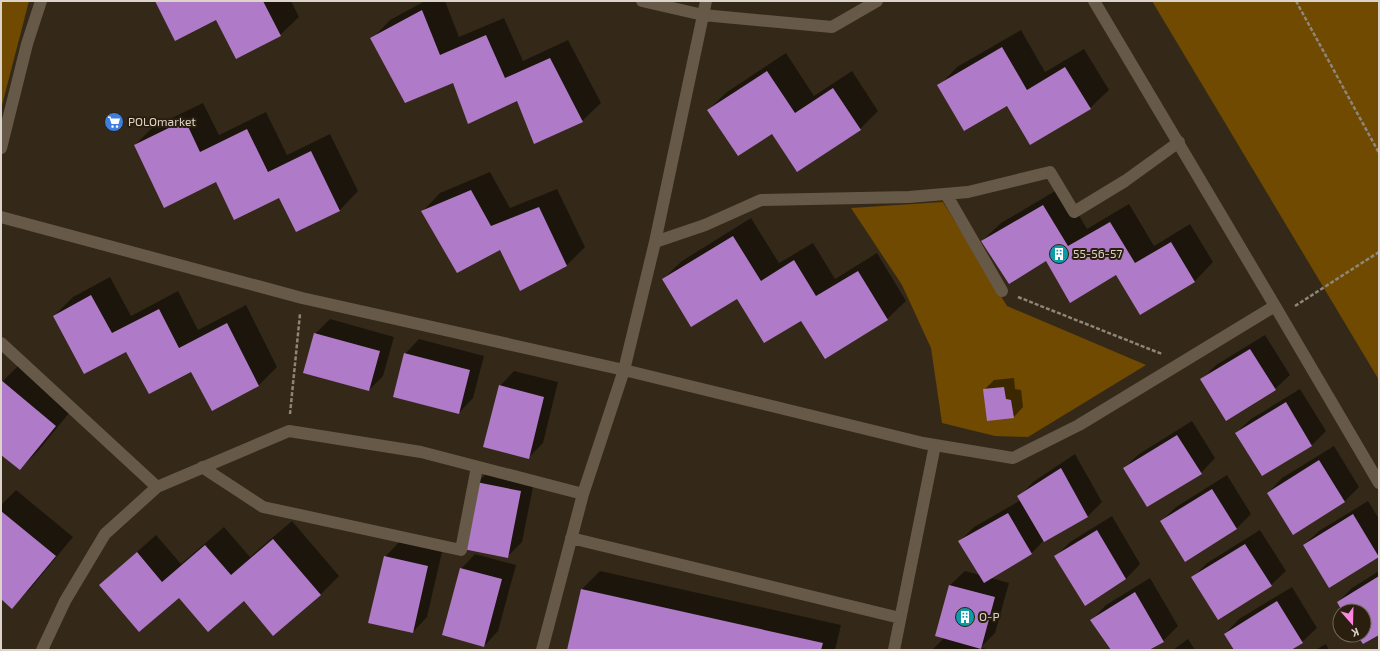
<svg xmlns="http://www.w3.org/2000/svg" width="1380" height="651" viewBox="0 0 1380 651" font-family="'Exo 2',sans-serif">
<rect width="100%" height="100%" fill="#342918"/>
<path fill="#6f4a00" d="M1 1H29L1 109Z
M1152 1H1379V380Z
M943 202 1007 306 1146 365 1028 437 995 436 942 423 931 348 902 285 851 208Z"/>
<path fill="#0007" d="M156 1H291L299 17 280 35Z
M425 1H445L459 37 504 18 523 61 568 40 601 103 582 121 454 82 372 39 390 20Z
M1021 30 1045 72 1084 49 1109 90 1090 108 1007 105 939 86 957 67Z
M786 53 814 96 852 71 878 111 860 129 772 133 708 110 727 92Z
M203 103 219 135 266 112 287 155 330 134 358 191 340 210 296 231 279 197 217 181 135 145 153 127Z
M490 172 510 208 557 189 585 247 567 265 501 249 422 212 440 193Z
M1062 187 1087 229 1129 204 1154 246 1190 224 1213 262 1195 281 1140 313 1117 274 1046 260 982 241 1001 223Z
M751 218 779 263 813 243 835 279 877 253 906 301 887 319H801L737 298 663 279 682 261Z
M110 277 131 316 178 291 198 330 246 305 277 367 259 385 212 410 191 371 126 350 54 316 73 297Z
M330 319 394 337 383 376 369 390 315 334Z
M1265 335 1290 375 1275 389 1201 380 1216 365Z
M419 339 484 356 473 398 459 413 405 354Z
M21 363 74 407 38 451 20 469 1 454V383Z
M514 371 558 382 543 443 528 458 500 386Z
M1014 378 1015 389 1021 390 1023 407 1014 417 984 390 994 380Z
M1300 389 1326 431 1312 445 1262 475 1236 433 1251 419Z
M1192 421 1215 458 1201 473 1124 468 1139 454Z
M1334 446 1359 487 1345 501 1293 533 1268 493 1282 478Z
M1075 454 1102 502 1088 516 1044 540 1031 554 991 578 1009 583 995 633 981 647 988 650H932L944 638 936 636 950 585 965 571 980 575 960 541 974 527 1021 500 1019 497 1033 482Z
M492 468 535 477 522 542 507 557 477 483Z
M1227 475 1251 514 1237 528 1185 560 1161 521 1176 507Z
M16 490 73 537 30 589 12 607 1 598V505Z
M1368 501 1379 519V556L1330 586 1304 545 1319 531Z
M1112 516 1140 564 1126 579 1055 557 1070 542Z
M292 521 339 576 320 595 244 600 179 596 100 585 156 535 181 564 224 527 250 557Z
M1260 530 1286 571 1271 585 1193 577 1207 563Z
M399 542 442 552 427 617 413 632 385 557Z
M475 554 516 565 498 631 484 646 461 569Z
M600 571 841 625 835 650H568L582 589Z
M1379 571V634L1364 643 1359 635H1364V611H1344L1338 602 1352 588Z
M1150 578 1178 626 1163 641 1147 650H1112L1092 620 1106 605Z
M1292 587 1317 628 1302 642 1289 650H1235L1225 634 1239 619Z
M1188 639 1195 650H1173Z
M1326 644 1329 650H1315Z"/>
<path fill="#af7ac7" d="M155 1H263L281 36 236 59 216 20 175 41Z
M422 10 440 55 486 35 505 78 550 58 583 122 534 144 517 101 468 124 453 83 405 103 370 38Z
M1002 47 1027 90 1065 67 1091 109 1030 145 1007 106 964 131 937 85Z
M767 71 795 113 833 88 861 130 797 172 772 134 738 156 707 110Z
M185 120 200 152 247 129 268 172 311 151 340 211 296 232 279 198 234 220 216 182 164 208 134 145Z
M471 190 491 226 539 207 567 266 520 291 500 250 457 273 421 211Z
M1043 205 1068 246 1110 222 1135 263 1171 242 1195 282 1140 315 1116 275 1070 303 1046 261 1009 284 981 241Z
M733 236 761 281 794 260 816 296 858 271 888 320 825 359 801 321 764 343 737 299 691 327 662 279Z
M91 295 112 333 159 309 179 348 227 323 259 386 212 411 191 372 149 394 126 352 84 374 53 316Z
M314 333 380 351 369 391 303 373Z
M1250 349 1276 390 1226 421 1200 379Z
M404 353 470 370 459 414 393 397Z
M1 380 56 426 20 470 1 455Z
M499 385 544 397 529 459 483 447Z
M1004 387 1006 399 1011 400 1014 418 987 421 983 389Z
M1286 402 1312 446 1262 476 1235 433Z
M1177 435 1202 474 1147 507 1123 468Z
M1319 460 1345 502 1293 535 1267 493Z
M1061 468 1088 517 1044 542 1017 496Z
M476 482 521 491 508 558 463 549Z
M1212 489 1237 529 1185 562 1160 521Z
M1 511 56 556 12 609 1 599Z
M1008 513 1032 554 984 583 958 541Z
M1353 514 1379 557 1329 588 1303 545Z
M1097 530 1126 579 1085 606 1054 556Z
M273 539 321 595 273 636 244 601 208 632 179 598 139 632 99 585 137 552 162 582 205 545 231 575Z
M1245 544 1272 586 1218 620 1191 577Z
M384 556 428 566 413 633 368 623Z
M460 568 502 579 484 647 442 635Z
M1379 576V635L1363 644 1357 635H1364V611H1342L1337 602Z
M949 585 995 597 981 649 935 636Z
M581 589 823 643 821 650H567Z
M1135 592 1164 642 1149 650H1111L1090 620Z
M1277 601 1303 643 1291 650H1234L1224 634Z"/>
<g fill="none" stroke-linecap="round" stroke-linejoin="round">
<path stroke="#8f8578" stroke-width="2.5" stroke-dasharray="4 2" stroke-linecap="butt" d="M1296 1 1379 153
M1018 297 1162 354
M1295 306 1379 252
M290 414 300 314"/>
<path stroke="#665947" stroke-width="12" d="M642 1 703 15 832 27 877 1
M1 148 27 44 41 1
M946 194 1002 291
M1 217 302 298 624 370 923 443 1013 458 1079 425 1275 306 1094 1
M655 242 705 225 761 200 909 197 968 192 1050 172 1074 212 1125 181 1179 142
M1275 306 1379 483
M1 343 157 487
M202 467 263 507 461 550 477 467
M571 538 900 618
M42 650 65 601 105 534 157 487 289 431 421 452 583 494
M542 650 583 494 624 370 655 242 706 1
M894 650 935 445"/>
</g>
<defs>
<symbol id="supermarket-disc" viewBox="-11 -11 22 22"><circle r="9.5" fill="#3f7fe0" stroke="#2a1f0e"/><path d="M-6-5.5h2.5l.6 2H6L4.5 2H-2.5L-4.4-4H-6ZM-1.5 3.2a1.3 1.3 0 1 0 .1 0ZM3 3.2a1.3 1.3 0 1 0 .1 0Z" fill="#fff"/></symbol>
<symbol id="building-disc" viewBox="-11 -11 22 22"><circle r="9.5" fill="#0f9aa8" stroke="#2a1f0e"/><path d="M-4-6H4V6H1V3H-1V6H-4ZM-2.5-4.3h1.7v1.8h-1.7ZM.8-4.3h1.7v1.8H.8ZM-2.5-1h1.7V.8h-1.7ZM.8-1h1.7V.8H.8Z" fill="#fff"/></symbol>
</defs>
<g fill-rule="evenodd">
<use href="#supermarket-disc" x="103" y="111" width="22" height="22"/>
<use href="#building-disc" x="1048" y="243" width="22" height="22"/>
<use href="#building-disc" x="954" y="606" width="22" height="22"/>
</g>
<g text-anchor="middle" stroke-width="4" stroke-linejoin="round" paint-order="stroke">
<g font-size="12" fill="#dcd4ca" stroke="#2a1f0e" text-anchor="start">
<text x="128" y="126">POLOmarket</text>
<text x="1073" y="258">55-56-57</text>
<text x="979" y="621">O-P</text>
</g>
</g>
<rect width="1380" height="651" fill="none" stroke="#dcd4ca" stroke-width="4"/>
<g transform="translate(1352 623) rotate(160)"><circle r="19" fill="#2a1f0e" stroke="#716759"/>
<path d="M0-3L7 15L0 10L-7 15Z" fill="#fe85e0"/>
<text y="-6" font-size="11" font-weight="bold" text-anchor="middle" fill="#dcd4ca">K</text>
</g>
</svg>
